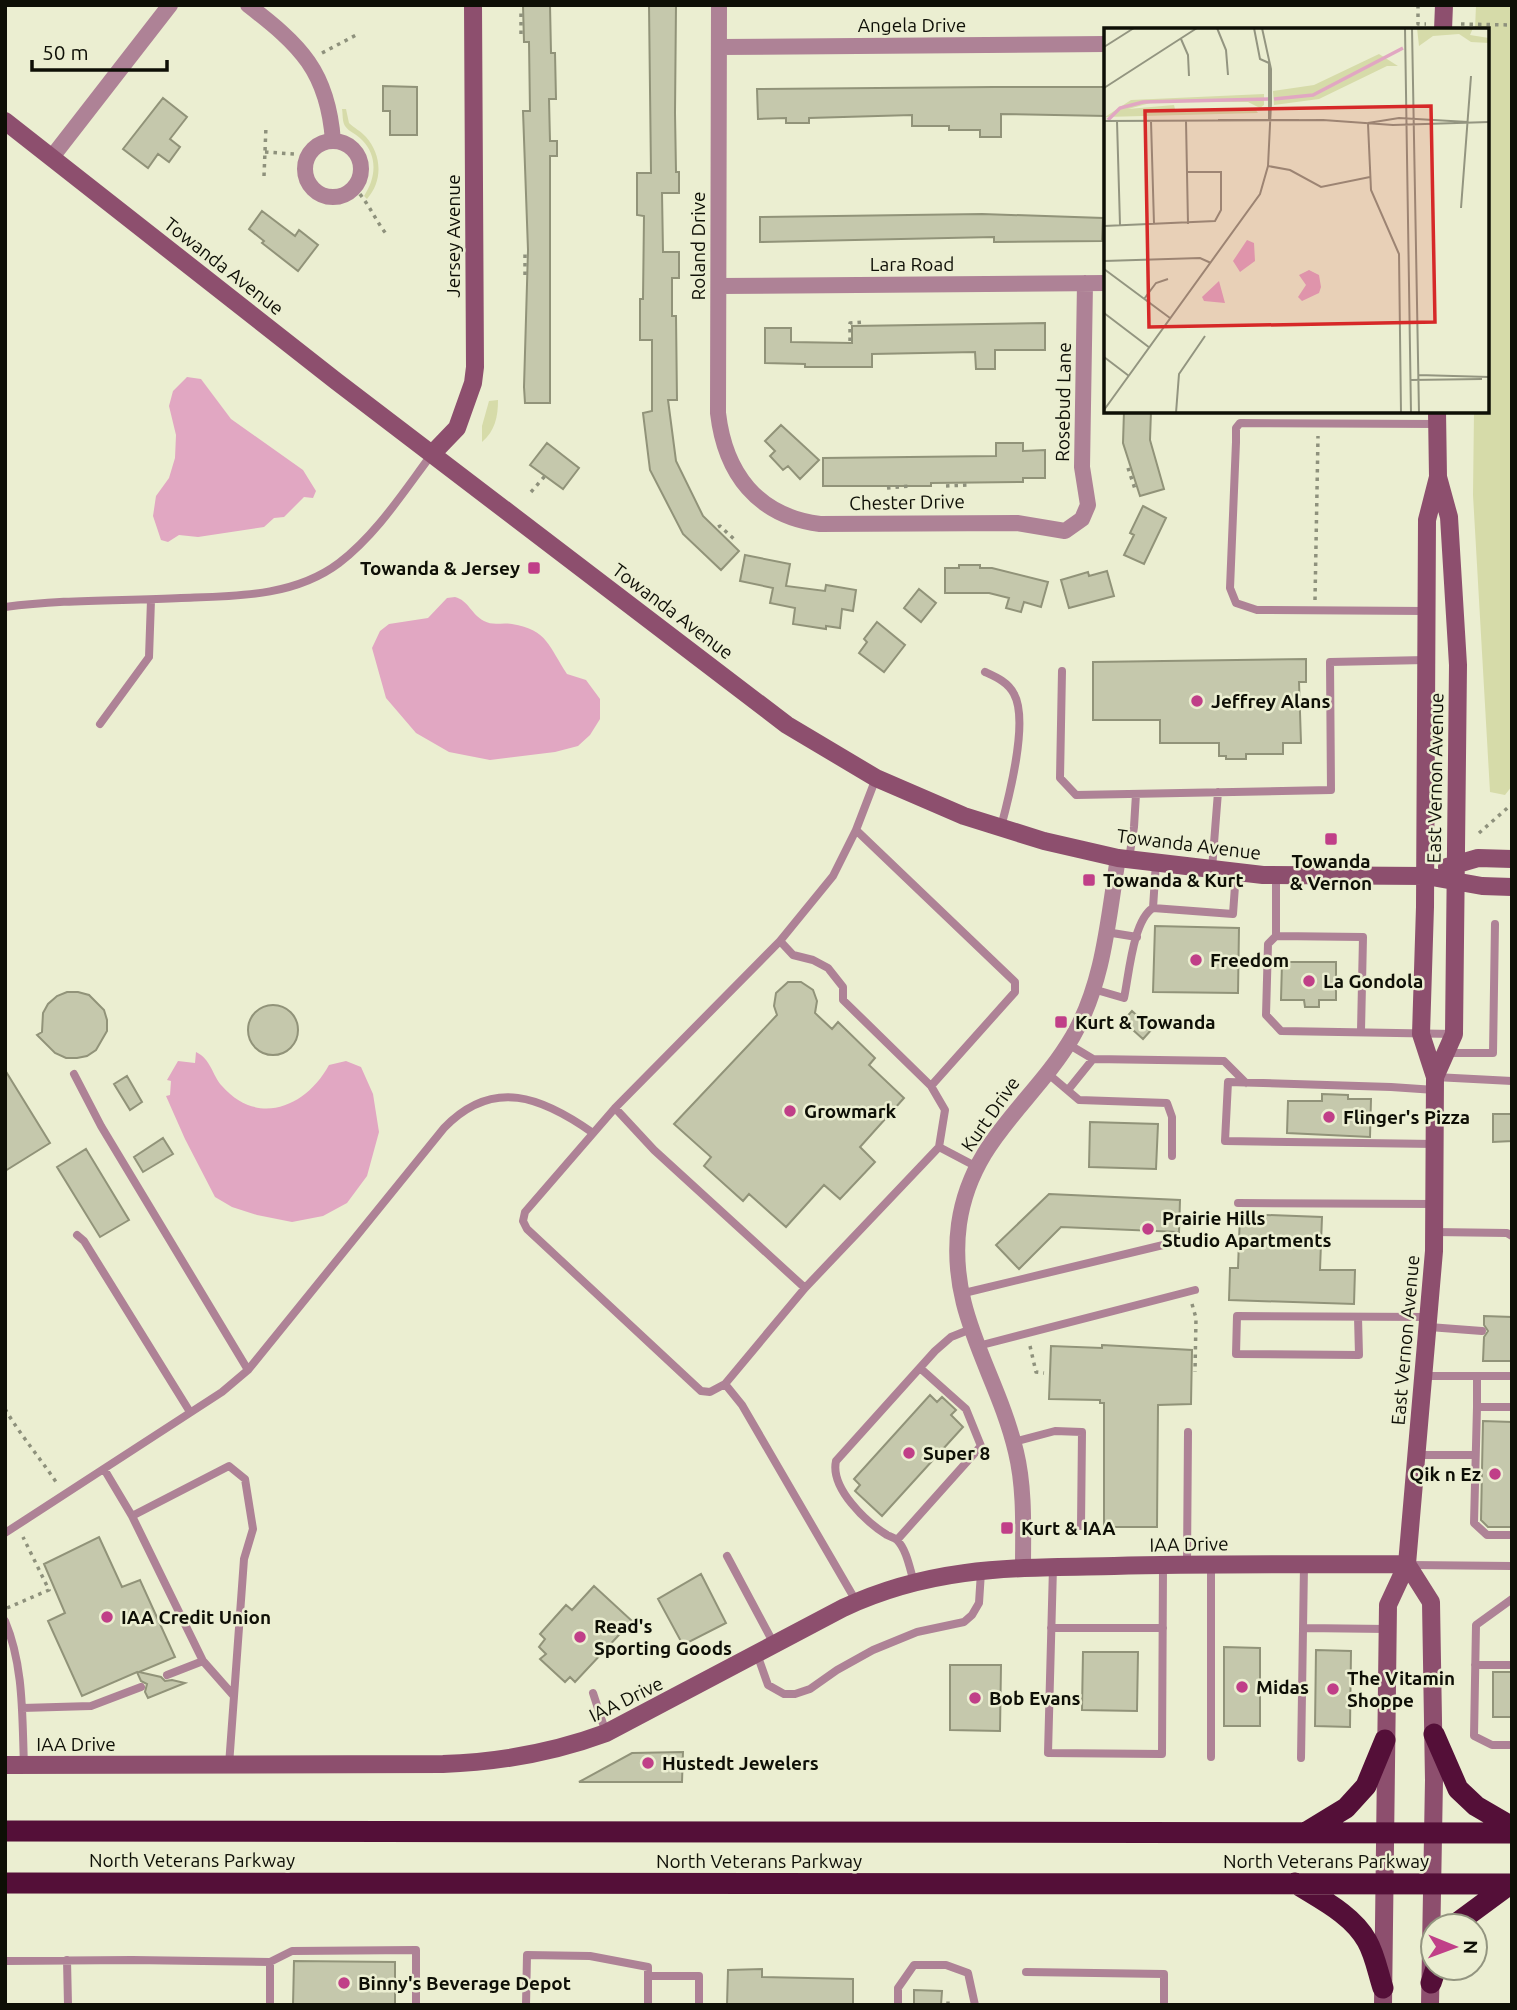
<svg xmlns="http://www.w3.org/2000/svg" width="1517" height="2010" viewBox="0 0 1517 2010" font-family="Ubuntu,sans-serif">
<rect width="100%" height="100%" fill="#ebeed1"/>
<path fill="#d6dba9" d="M1476 5H1512V786L1505 795 1490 792 1473 495 1474 411H1487V30H1475Z
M342 109H346L349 123C354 128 361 131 366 137 382 155 383 181 367 199L364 196C376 178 378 156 362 140 357 134 349 132 345 126 342 121 343 114 342 109Z
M498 400C498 417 495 431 482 442V426L489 401Z"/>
<path fill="#e1a7c2" d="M187 377 201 379 231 419 303 470 316 491 313 498 304 497 284 517 274 518 264 527 198 537 179 535 168 542 161 540 153 516 156 496 169 478 175 458 176 435 169 406 173 391Z
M455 597C468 600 472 615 484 621 493 626 502 622 512 624 548 630 549 647 567 674L586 680 600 699V719L590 735 578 746 555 752 490 760 449 752 416 733 386 698 372 648 380 631 389 624 428 618 447 598Z
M196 1052C211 1059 212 1075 222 1086 258 1127 306 1107 329 1065L346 1061 361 1067 373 1094 379 1132 367 1176 347 1203 323 1216 292 1222 257 1215 232 1207 215 1197 185 1139 166 1096 170 1095 171 1081 167 1080 178 1061 195 1063Z"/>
<path fill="#c5c8ac" stroke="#919379" stroke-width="2" d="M523 5H550L551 53H555L556 99H549L550 141H557V156H550V403H525L524 387 528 250 523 111H530L529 42H524Z
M649 5H676L675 113 676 172H679V193H662L663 252H679V278H672V316H676L677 400H668L676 461 703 516 739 551 721 570 683 534 650 470 643 413 652 411V340H640V299H643L644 216 637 215V173H651Z
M383 86 417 87V135H390V111H383Z
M994 87H1106V116L1001 114V137H980V130H949V126H912V115L809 118V123H786V118L758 119 757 89Z
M163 98 187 117 170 139 180 147 169 162 158 154 148 168 123 149Z
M262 211 295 236 299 230 318 245 298 271 262 243 264 241 249 229Z
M982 214 1103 218 1102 241 994 242V237L760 242V217Z
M1045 323V350H995V369H976L975 352 872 354V367H805V364L765 363V328H791V342L852 343V326Z
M1124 411H1151L1150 440 1164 489 1140 496 1123 443Z
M781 425 819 460 800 479 788 466 783 470 770 456 775 451 765 441Z
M547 443 579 468 563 489 530 465Z
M996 443H1023V451L1045 450V478H1023V482L931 483V486H823V458L996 456Z
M1143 506 1166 518 1144 564 1124 555 1134 535 1130 533Z
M745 555 790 564 786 586 825 591 826 585 856 590 853 611 842 609 840 628 826 626V629L793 624 795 608 770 603 773 588 740 581Z
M959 565H980V568H992L1048 582 1041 607 1024 602 1021 612 1006 608 1009 598 989 593H945V568H959Z
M1107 571 1114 596 1069 608 1061 580 1088 572 1089 576Z
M919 589 936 603 921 622 904 608Z
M877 622 905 645 884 672 859 653 867 642 864 639Z
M1306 659V682H1299L1301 743H1283V754H1246V759H1226V756H1219V743H1160V720H1093V662Z
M1155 926 1239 928 1238 993 1153 992Z
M1282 962H1336V1000H1319V1007H1305L1304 1000H1281Z
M788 982H801L813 990 817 1001 815 1013 832 1029 838 1022 875 1058 869 1065 904 1098 860 1147 875 1162 840 1199 824 1185 786 1227 749 1194 743 1201 704 1166 711 1157 674 1124 777 1015 774 1006 776 993Z
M67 992H78L89 995 104 1010 107 1020V1031L96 1050 87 1056 77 1058H66L55 1053 37 1035 42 1032 43 1013 48 1004 57 996Z
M248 1030a25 25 0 1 1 50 0a25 25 0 1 1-50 0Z
M1132 1011 1152 1029 1143 1039 1123 1021Z
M5 1070 50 1143 5 1171Z
M127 1076 142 1102 130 1110 114 1084Z
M1322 1094 1348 1095V1099H1371L1370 1137 1287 1133 1288 1101H1322Z
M1493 1114H1512V1141L1493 1142Z
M1090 1122 1158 1124 1156 1169 1089 1167Z
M163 1138 173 1154 143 1172 134 1157Z
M86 1149 129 1220 100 1237 57 1167Z
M1049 1194 1180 1200 1179 1232 1061 1227 1019 1269 996 1245Z
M1240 1214 1322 1217 1320 1270H1355L1354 1304 1229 1300 1230 1268H1238Z
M1484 1316 1512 1317V1361H1483L1484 1337 1488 1331 1484 1325Z
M1102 1345 1192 1350 1191 1404 1158 1405 1157 1527H1104V1403H1100V1400L1049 1399 1051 1346 1102 1348Z
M930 1395 937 1402 942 1397 956 1410 951 1415 963 1427 882 1516 855 1491 860 1485 854 1479Z
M1483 1421 1512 1422V1527H1488L1481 1520Z
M99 1537 122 1587 140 1580 175 1657 139 1672 161 1677 165 1681 172 1680 185 1683 148 1698 145 1692 147 1684 141 1681 137 1672 82 1696 48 1621 65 1613 44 1564Z
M701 1574 726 1623 683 1645 658 1599Z
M594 1586 632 1621 575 1682 570 1677 565 1682 540 1659 546 1654 539 1647 545 1639 540 1634 566 1605 572 1610Z
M1224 1647 1260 1648V1726H1224Z
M1316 1650 1351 1651 1350 1727 1315 1726Z
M1083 1652H1138L1137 1711 1082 1710Z
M950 1665H1001L1000 1731 950 1730Z
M1493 1672H1512V1717H1493Z
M683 1752 682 1782H579L632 1753Z
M294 1961 395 1962V2005H293Z
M762 1969V1977L853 1979V2005H727L728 1970Z
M914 1990 942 1991 941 2005H914Z"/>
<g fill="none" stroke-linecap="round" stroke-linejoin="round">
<path stroke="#8e917c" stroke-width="3.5" stroke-dasharray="3.5 5" stroke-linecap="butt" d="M1418 5V24H1426
M1461 24 1512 25
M521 34V10
M322 53 358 34
M265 152 294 154
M264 176 266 126
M354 188C369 202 375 221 388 236
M525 275V253
M850 341V323L863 322
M1122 414V411
M1128 468 1135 489
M946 486 968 485V483
M887 488 911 486
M531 492 545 476
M718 527 720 526 735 540
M1315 600 1318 436
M1479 833 1512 804
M1192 1304 1196 1318 1195 1372
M1030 1346 1036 1372 1044 1373
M5 1409C21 1436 41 1459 58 1485
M7 1608 49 1590 23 1537
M948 2005V1998"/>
<path stroke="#ae8296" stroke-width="8" d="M5 607C64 599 122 601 181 598 235 596 294 597 339 563 377 534 404 491 432 454
M1426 611 1257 610 1236 603 1230 588 1236 442V428L1240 423 1437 424
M1062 671 1060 778 1076 795 1331 790 1330 662 1426 660
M985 672C996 677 1008 682 1014 694 1029 721 1009 797 1001 827
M100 724 149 657 151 600
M856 830 1015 982V992L931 1086
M1129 859 1134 827 1136 794
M1156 862 1153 908 1233 914 1236 872
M1212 869 1218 792
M1276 875V936L1268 944 1266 1015 1281 1031 1454 1034
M1106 932 1137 937
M1276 936 1363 937 1361 1031
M780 941 833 876 856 830 876 778
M1093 989 1124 998C1129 975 1133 920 1153 908
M1068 1044 1093 1059 1224 1061 1246 1083
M1444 1053H1493L1495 924
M1046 1072 1079 1100 1167 1103 1172 1117V1156
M74 1074 101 1126 248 1370
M1435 1077 1512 1081
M1068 1090 1093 1059
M615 1108 654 1150 805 1288 939 1147
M1435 1144 1225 1141 1228 1082 1391 1087 1435 1090
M1238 1203 1434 1204
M1434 1232 1507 1233 1512 1236
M77 1235 84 1241 190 1412
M805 1288 725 1384 742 1405 856 1601
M960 1294 1188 1239
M1358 1317 1359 1355 1236 1354 1237 1316 1430 1317
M1429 1327 1482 1331
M978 1346 1195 1290
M1425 1376H1512
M1477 1376V1407H1512
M725 1384 710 1392 701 1391 527 1229 523 1221 525 1212 615 1108 780 941 793 955 813 960 828 968 843 987V1000L931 1086 945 1110 939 1147 977 1167
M1477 1407 1474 1523 1487 1535H1512
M1014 1442 1055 1431 1082 1432 1081 1526
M1417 1455H1475
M104 1469 132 1516 229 1466 245 1479 253 1529 244 1559 229 1765
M132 1516 203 1661
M5 1533 222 1392 248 1370 444 1128C493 1077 542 1097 593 1133
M897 1540 981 1446 966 1409 920 1368
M727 1556 774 1644
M1187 1564 1188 1432
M1410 1565 1512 1566
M1053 1567 1048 1753 1162 1754 1163 1566
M914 1582C910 1570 907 1550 897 1540 896 1539 889 1536 887 1535 866 1522 830 1488 836 1461L935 1351 951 1337 971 1329
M1512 1599 1476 1625 1474 1736 1492 1745H1512
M5 1621C24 1666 22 1717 24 1765
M1051 1628H1163
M1303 1628 1387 1629
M757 1654 768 1685 784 1694H795L810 1689 837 1670 873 1650 917 1632 964 1622 972 1615 979 1603 981 1572
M1475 1665H1512
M167 1675 203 1661 233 1695
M593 1693 606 1733
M22 1708 91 1706 141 1687
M1211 1757V1564
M1301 1758 1304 1565
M67 1960 68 2005
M5 1961 132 1960 270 1962 292 1951 416 1950V2005
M270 1962V2005
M1026 1972 1164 1974V2005
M648 1976H699V2005
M526 2005 527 1955 590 1956 648 1967V2005
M898 2005V1988L914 1965H946L968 1973 975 2005"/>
<path stroke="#ae8296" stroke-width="16" d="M248 5C300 45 328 71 333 141
M719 5 718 413C725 473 757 516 820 524L1017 523 1065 531 1082 519 1088 505 1082 467 1085 283
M719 47 1106 44
M305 169a28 28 0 1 1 56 0a28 28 0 1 1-56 0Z
M52 157 170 5
M719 286 1106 283
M1023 1568C1023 1530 1025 1489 1016 1452 997 1371 947 1313 959 1224 971 1139 1034 1103 1073 1036 1104 982 1108 919 1118 858"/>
<path stroke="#8d4f6e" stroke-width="18" d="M1443 30 1444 5
M5 121 336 381 787 725 876 778 964 816 1044 841 1118 858 1263 875 1426 876 1482 886 1512 887
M432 454 457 428 473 383 475 367 473 5
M1447 867 1478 858 1512 859
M1435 1077 1454 1034 1458 665 1449 517 1438 477 1437 411
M1407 1564 1431 1602 1434 1780 1430 2005
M5 1765 443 1764C500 1762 552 1753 606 1733L843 1608C935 1565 1016 1568 1114 1566 1212 1563 1309 1565 1407 1564
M1383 2005 1388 1605 1407 1564 1434 1251 1435 1077 1421 1034 1425 907 1427 520 1438 477"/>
<path stroke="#540f38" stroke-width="21" d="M1434 1734 1458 1789 1476 1806 1512 1827
M5 1831 1512 1833
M1305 1833 1346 1808 1366 1786 1385 1740
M5 1883 1512 1884
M1295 1883C1320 1899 1352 1914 1367 1941 1375 1955 1378 1973 1383 1988
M1453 1926 1510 1884
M1431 1983 1436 1968"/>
</g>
<g fill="#c03f88" stroke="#ebeed1" stroke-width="2.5">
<rect x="527" y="561" width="14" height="14" rx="3.5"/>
<circle cx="1197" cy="701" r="7"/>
<rect x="1324" y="832" width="14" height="14" rx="3.5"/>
<rect x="1082" y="873" width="14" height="14" rx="3.5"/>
<circle cx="1196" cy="960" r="7"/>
<circle cx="1309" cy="981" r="7"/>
<rect x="1054" y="1015" width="14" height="14" rx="3.5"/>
<circle cx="790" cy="1111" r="7"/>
<circle cx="1329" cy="1117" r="7"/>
<circle cx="1148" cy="1229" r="7"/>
<circle cx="909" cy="1453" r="7"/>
<circle cx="1495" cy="1474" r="7"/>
<rect x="1000" y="1521" width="14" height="14" rx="3.5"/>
<circle cx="107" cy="1617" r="7"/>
<circle cx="580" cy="1637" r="7"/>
<circle cx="1242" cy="1687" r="7"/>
<circle cx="1333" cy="1689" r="7"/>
<circle cx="975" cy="1698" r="7"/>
<circle cx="648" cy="1763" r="7"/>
<circle cx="344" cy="1983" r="7"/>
</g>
<g text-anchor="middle" stroke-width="5" stroke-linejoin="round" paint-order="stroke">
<g font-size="19" fill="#0e0f06" stroke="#ebeed1">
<text x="912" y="32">Angela Drive</text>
<text transform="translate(453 236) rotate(-90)" y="7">Jersey Avenue</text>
<text transform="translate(698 246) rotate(-90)" y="7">Roland Drive</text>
<text x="912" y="271">Lara Road</text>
<text transform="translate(224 266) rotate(38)" y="7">Towanda Avenue</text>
<text transform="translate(1063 402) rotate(-89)" y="7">Rosebud Lane</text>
<text transform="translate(907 502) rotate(-1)" y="7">Chester Drive</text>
<text transform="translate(673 611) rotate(37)" y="7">Towanda Avenue</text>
<text transform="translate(1435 778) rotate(-89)" y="7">East Vernon Avenue</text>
<text transform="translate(1189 844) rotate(7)" y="7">Towanda Avenue</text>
<text transform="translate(990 1114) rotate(-55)" y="7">Kurt Drive</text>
<text transform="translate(1405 1340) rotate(-85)" y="7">East Vernon Avenue</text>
<text transform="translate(1189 1544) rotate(-1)" y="7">IAA Drive</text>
<text transform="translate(626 1699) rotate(-26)" y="7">IAA Drive</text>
<text x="76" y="1751">IAA Drive</text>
<text x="192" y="1867">North Veterans Parkway</text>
<text x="759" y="1868">North Veterans Parkway</text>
<text x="1326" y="1868">North Veterans Parkway</text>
</g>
<g font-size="19" font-weight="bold" fill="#0e0f06" stroke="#ebeed1" text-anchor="start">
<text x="520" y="575" text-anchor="end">Towanda &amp; Jersey</text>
<text x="1211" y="708">Jeffrey Alans</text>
<text x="1331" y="868" text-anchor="middle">Towanda<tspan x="1331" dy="22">&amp; Vernon</tspan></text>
<text x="1103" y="887">Towanda &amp; Kurt</text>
<text x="1210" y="967">Freedom</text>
<text x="1323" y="988">La Gondola</text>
<text x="1075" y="1029">Kurt &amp; Towanda</text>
<text x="804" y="1118">Growmark</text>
<text x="1343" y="1124">Flinger's Pizza</text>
<text x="1162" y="1225">Prairie Hills<tspan x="1162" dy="22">Studio Apartments</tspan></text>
<text x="923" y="1460">Super 8</text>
<text x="1481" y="1481" text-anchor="end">Qik n Ez</text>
<text x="1021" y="1535">Kurt &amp; IAA</text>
<text x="121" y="1624">IAA Credit Union</text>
<text x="594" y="1633">Read's<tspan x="594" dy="22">Sporting Goods</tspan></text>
<text x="1347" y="1685">The Vitamin<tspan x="1347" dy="22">Shoppe</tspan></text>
<text x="1256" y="1694">Midas</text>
<text x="989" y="1705">Bob Evans</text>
<text x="662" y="1770">Hustedt Jewelers</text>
<text x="358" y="1990">Binny's Beverage Depot</text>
</g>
</g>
<g transform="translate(1104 28)">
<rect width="385" height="385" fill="#ebeed1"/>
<path d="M313 0H369L366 7 385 10V15L367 14 355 6 329 8 315 18ZM275 26 294 38H283L215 71 170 77 169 63 210 57ZM160 66V77L156 80 144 74H50L24 81 70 77 71 81H151L154 85 1 89 27 72Z" fill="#d6dba9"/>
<path d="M143 212 150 215 151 233 136 244 129 233ZM205 242 215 247 217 259 215 265 198 273 194 269 202 257 195 247ZM115 253 121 275 100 273 98 269Z" fill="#e1a7c2"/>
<path fill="none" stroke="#e1a7c2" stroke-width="3.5" d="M170 71 209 67 299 20M4 92 16 80 39 74 165 71"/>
<path fill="none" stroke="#939580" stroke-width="2" d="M113 0 122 22 124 47M150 0 156 31 165 35M301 0 307 385M308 0 315 385M77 11 84 27 85 48M0 19 30 0M165 35V91M0 60 93 0M114 92H195M0 93 219 92 289 97 385 94M13 93 16 197M47 93 50 196M82 93 84 196M264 95 295 90 364 94M264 96 267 162 295 226 297 385M164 138 186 142 217 159 266 149M357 180 367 48M0 198 111 193 117 182V144H82M0 233 96 230 107 235M0 241 66 290M40 271 52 255 64 251M0 285 46 320M0 329 25 348M314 347 385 349M307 352 378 351M0 382 156 166 164 138 167 76V41L158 0M72 385 75 346 101 308"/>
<path fill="#d62828" fill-opacity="0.15" stroke="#d62828" stroke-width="3.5" d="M327 78 331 294 45 299 41 83Z"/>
<rect width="385" height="385" fill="none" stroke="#0e0f06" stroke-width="3.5"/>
</g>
<rect width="1517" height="2010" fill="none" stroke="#0e0f06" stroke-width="14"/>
<g transform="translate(1454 1947) rotate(91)"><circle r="33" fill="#ebeed1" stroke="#939580" stroke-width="2"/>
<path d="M0-5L12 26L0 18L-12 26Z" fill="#c03f88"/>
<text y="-10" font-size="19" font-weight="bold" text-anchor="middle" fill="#0e0f06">N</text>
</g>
<path d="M32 60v10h135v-10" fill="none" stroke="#0e0f06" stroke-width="3.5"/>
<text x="42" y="60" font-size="21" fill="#0e0f06" stroke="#ebeed1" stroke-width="5" paint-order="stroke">50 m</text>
</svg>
